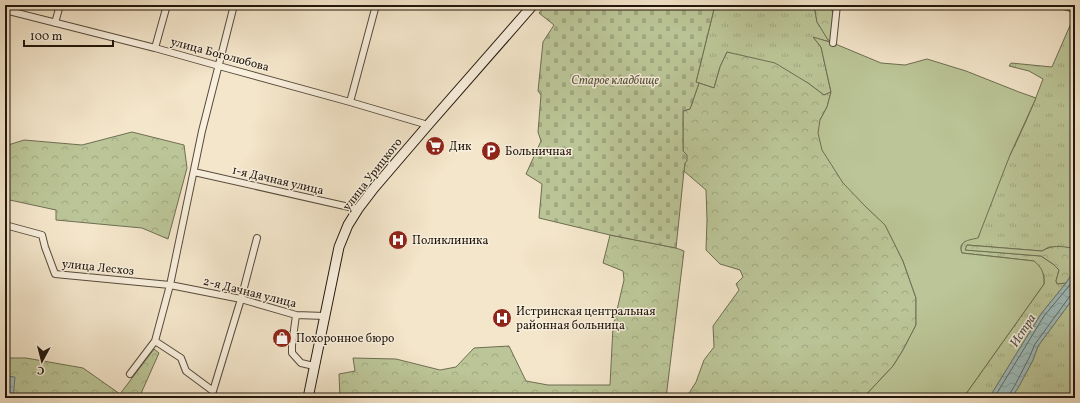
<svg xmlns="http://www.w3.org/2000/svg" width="1080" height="403" viewBox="0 0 1080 403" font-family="Vollkorn,serif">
<defs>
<pattern id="grass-tufts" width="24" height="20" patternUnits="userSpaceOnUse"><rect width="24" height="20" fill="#bbc597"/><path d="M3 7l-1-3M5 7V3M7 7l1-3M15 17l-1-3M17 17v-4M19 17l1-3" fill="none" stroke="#a0a881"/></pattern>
<pattern id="forest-crowns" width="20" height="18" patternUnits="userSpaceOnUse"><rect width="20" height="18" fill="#bbc597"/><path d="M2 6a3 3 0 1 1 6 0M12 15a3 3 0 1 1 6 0" fill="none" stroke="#a0a881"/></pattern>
<pattern id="cemetery-stones" width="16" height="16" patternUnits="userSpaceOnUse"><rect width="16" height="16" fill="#bbc597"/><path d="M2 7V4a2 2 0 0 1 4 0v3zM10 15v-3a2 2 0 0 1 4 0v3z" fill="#a0a881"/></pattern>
<pattern id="water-waves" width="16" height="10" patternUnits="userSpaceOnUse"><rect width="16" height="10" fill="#9ebebe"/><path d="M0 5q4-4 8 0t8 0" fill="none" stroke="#88a3a2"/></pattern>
</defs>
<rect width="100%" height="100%" fill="#f4e6cb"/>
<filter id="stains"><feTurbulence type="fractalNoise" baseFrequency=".005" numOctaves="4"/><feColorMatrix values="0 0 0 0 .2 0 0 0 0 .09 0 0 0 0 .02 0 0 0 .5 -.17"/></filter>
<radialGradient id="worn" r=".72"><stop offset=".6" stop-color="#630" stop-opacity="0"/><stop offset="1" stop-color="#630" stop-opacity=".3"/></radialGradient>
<path fill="url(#grass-tufts)" stroke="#6e6e52" d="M715 5H814L817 22 831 41V42L814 38 821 47 831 92 824 95 808 83 727 52 720 67 714 88 696 82Z
M1075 14V252L1072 248 1049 247 1042 251 967 245 966 250 1041 256 1053 264 1059 270 1056 281 1057 283H1066L1041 314 989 398H963L1044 284V275L1034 261 962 253C960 248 961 245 965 241 993 188 1023 135 1043 79L1029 71 1009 66 1011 63 1052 67Z
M1075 296V398H1011L1018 388 1033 360 1038 346Z"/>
<path fill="url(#forest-crowns)" stroke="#6e6e52" d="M814 5H831V8L833 13 831 41 828 40 817 22Z
M1049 5H1075V13Z
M727 52 775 63 808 83 824 95 831 92 827 107 820 120 865 206 885 224 903 261 916 298V325L903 350 893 366 863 398H686L696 382 704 360 714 347 713 326 739 290 736 284 743 277 740 270 720 264 706 250 707 219 706 190 684 171 685 163 683 152V111L690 109 699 83 714 88 720 67Z
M132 132 184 145 187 168 168 239 142 228 56 220V210L5 199V146L24 140 82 145Z
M610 235 676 248 684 251 666 398H340L339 374 355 371 353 358 396 359 440 370 456 367 474 348 509 346 526 381 548 385H610L613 327 624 280 623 271 603 263Z
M967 245 1042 251C1052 245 1060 246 1072 248L1075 252V269L1066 283 1057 284 1056 281 1059 270 1053 264 1041 256 965 250Z
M154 349 159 353 139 398H5V358H26L83 368 120 394Z"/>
<path fill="url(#cemetery-stones)" stroke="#6e6e52" d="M546 5H715L696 82 699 83 690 109 683 111V151L687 155V161L685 163 684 171 676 248 610 235 539 218 542 184 526 174 541 141 538 132 541 95 538 91 543 42 554 25 539 13Z"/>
<path fill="#bbc597" stroke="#6e6e52" d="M813 37 833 43 881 63 905 65 927 59 966 71 1019 92 1036 98 1010 155 978 238C969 240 957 241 962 253L1034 261C1042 268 1044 272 1044 284L963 398H863L893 366 903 350 916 325V298L903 261 885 225 865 206 843 183 822 150 818 133 820 120 827 107 831 92 821 47Z"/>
<path fill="url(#water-waves)" stroke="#6c7b77" d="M1075 269V296L1038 346 1033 360 1018 388 1011 398H989L1041 314 1066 283Z
M5 376 15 377 13 398H5Z"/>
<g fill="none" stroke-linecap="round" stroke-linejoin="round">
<path stroke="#606a66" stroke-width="1" d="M994 398 1044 316 1069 286 1075 276
M1008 398 1009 395 1015 385 1029 358 1035 344 1070 296 1075 295"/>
<defs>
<path id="street" d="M5 10 155 48 219 66 350 102 428 125
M55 23 60 5
M833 43 837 5
M155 48 167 5
M350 102 376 5
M194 172 358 209
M5 225 42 235 45 247 55 274 170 285 241 299 296 315 325 316
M296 315 292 345V353L301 363 314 366
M155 341 181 358 186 371 213 391 241 299 257 238
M130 374 155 341 170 285 202 131 234 5"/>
<path id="secondary" d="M308 398 339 247 348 225 358 209 374 188 428 125 533 5"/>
</defs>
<use href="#street" stroke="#564b3c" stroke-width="8"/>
<use href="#secondary" stroke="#21170d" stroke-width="11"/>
<use href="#street" stroke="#f8efdd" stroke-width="6"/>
<use href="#secondary" stroke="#f8efdd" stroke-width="9"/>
</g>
<defs>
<symbol id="supermarket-disc" viewBox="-11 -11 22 22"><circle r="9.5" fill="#8f2418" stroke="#f8efdd"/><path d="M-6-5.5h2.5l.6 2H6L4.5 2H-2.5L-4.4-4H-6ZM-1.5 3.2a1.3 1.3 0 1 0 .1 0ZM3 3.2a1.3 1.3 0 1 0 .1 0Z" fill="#fff"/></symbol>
<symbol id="parking-disc" viewBox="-11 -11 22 22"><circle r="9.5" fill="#8f2418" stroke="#f8efdd"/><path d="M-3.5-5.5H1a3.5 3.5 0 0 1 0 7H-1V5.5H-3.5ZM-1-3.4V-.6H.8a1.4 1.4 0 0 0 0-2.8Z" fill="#fff"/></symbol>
<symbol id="hospital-disc" viewBox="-11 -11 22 22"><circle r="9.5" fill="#8f2418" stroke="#f8efdd"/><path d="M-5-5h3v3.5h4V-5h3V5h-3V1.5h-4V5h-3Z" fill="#fff"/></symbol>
<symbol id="shop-disc" viewBox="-11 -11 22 22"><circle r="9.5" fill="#8f2418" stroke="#f8efdd"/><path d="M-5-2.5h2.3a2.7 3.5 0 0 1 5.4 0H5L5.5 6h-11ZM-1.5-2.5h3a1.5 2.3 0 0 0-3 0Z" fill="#fff"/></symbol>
</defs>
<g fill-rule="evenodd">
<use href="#supermarket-disc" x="424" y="135" width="22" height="22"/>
<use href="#parking-disc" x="480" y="140" width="22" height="22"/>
<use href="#hospital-disc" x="387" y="229" width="22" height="22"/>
<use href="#hospital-disc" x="491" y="307" width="22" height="22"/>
<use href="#shop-disc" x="271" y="327" width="22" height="22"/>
</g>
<g text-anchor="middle" stroke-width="3" stroke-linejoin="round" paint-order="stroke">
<g font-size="12" fill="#21170d" stroke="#f8efdd">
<text transform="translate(220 54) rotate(15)" y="4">улица Боголюбова</text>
<text transform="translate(372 174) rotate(-52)" y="4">улица Урицкого</text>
<text transform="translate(278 180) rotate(13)" y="4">1-я Дачная улица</text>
<text transform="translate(98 267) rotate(6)" y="4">улица Лесхоз</text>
<text transform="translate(250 292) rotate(14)" y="4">2-я Дачная улица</text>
</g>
<g font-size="12" font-style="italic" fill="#57543d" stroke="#f8efdd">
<text x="615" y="84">Старое кладбище</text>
</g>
<g font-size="12" fill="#21170d" stroke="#f8efdd" text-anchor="start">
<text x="449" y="150">Дик</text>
<text x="505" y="155">Больничная</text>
<text x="412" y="244">Поликлиника</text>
<text x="516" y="315">Истринская центральная<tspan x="516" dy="14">районная больница</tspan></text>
<text x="296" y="342">Похоронное бюро</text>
</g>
<g font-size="13" font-style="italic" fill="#4d514b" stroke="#f8efdd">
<text transform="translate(1022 330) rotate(-57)" y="5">Истра</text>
</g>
</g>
<rect width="1080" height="403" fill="none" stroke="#f4e6cb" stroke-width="20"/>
<rect x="6" y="6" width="1068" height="391" fill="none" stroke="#21170d" stroke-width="2"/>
<rect x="10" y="10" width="1060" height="383" fill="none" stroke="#21170d"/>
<g transform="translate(42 361) rotate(187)" stroke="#f8efdd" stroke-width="3" paint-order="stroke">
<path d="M0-3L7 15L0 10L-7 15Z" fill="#21170d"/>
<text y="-6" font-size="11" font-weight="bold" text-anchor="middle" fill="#21170d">С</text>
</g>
<path d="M24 40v6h89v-6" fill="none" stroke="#21170d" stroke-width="2"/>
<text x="30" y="40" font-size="12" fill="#21170d" stroke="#f8efdd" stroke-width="3" paint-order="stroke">100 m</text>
<rect width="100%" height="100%" filter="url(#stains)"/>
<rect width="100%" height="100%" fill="url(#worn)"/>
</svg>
